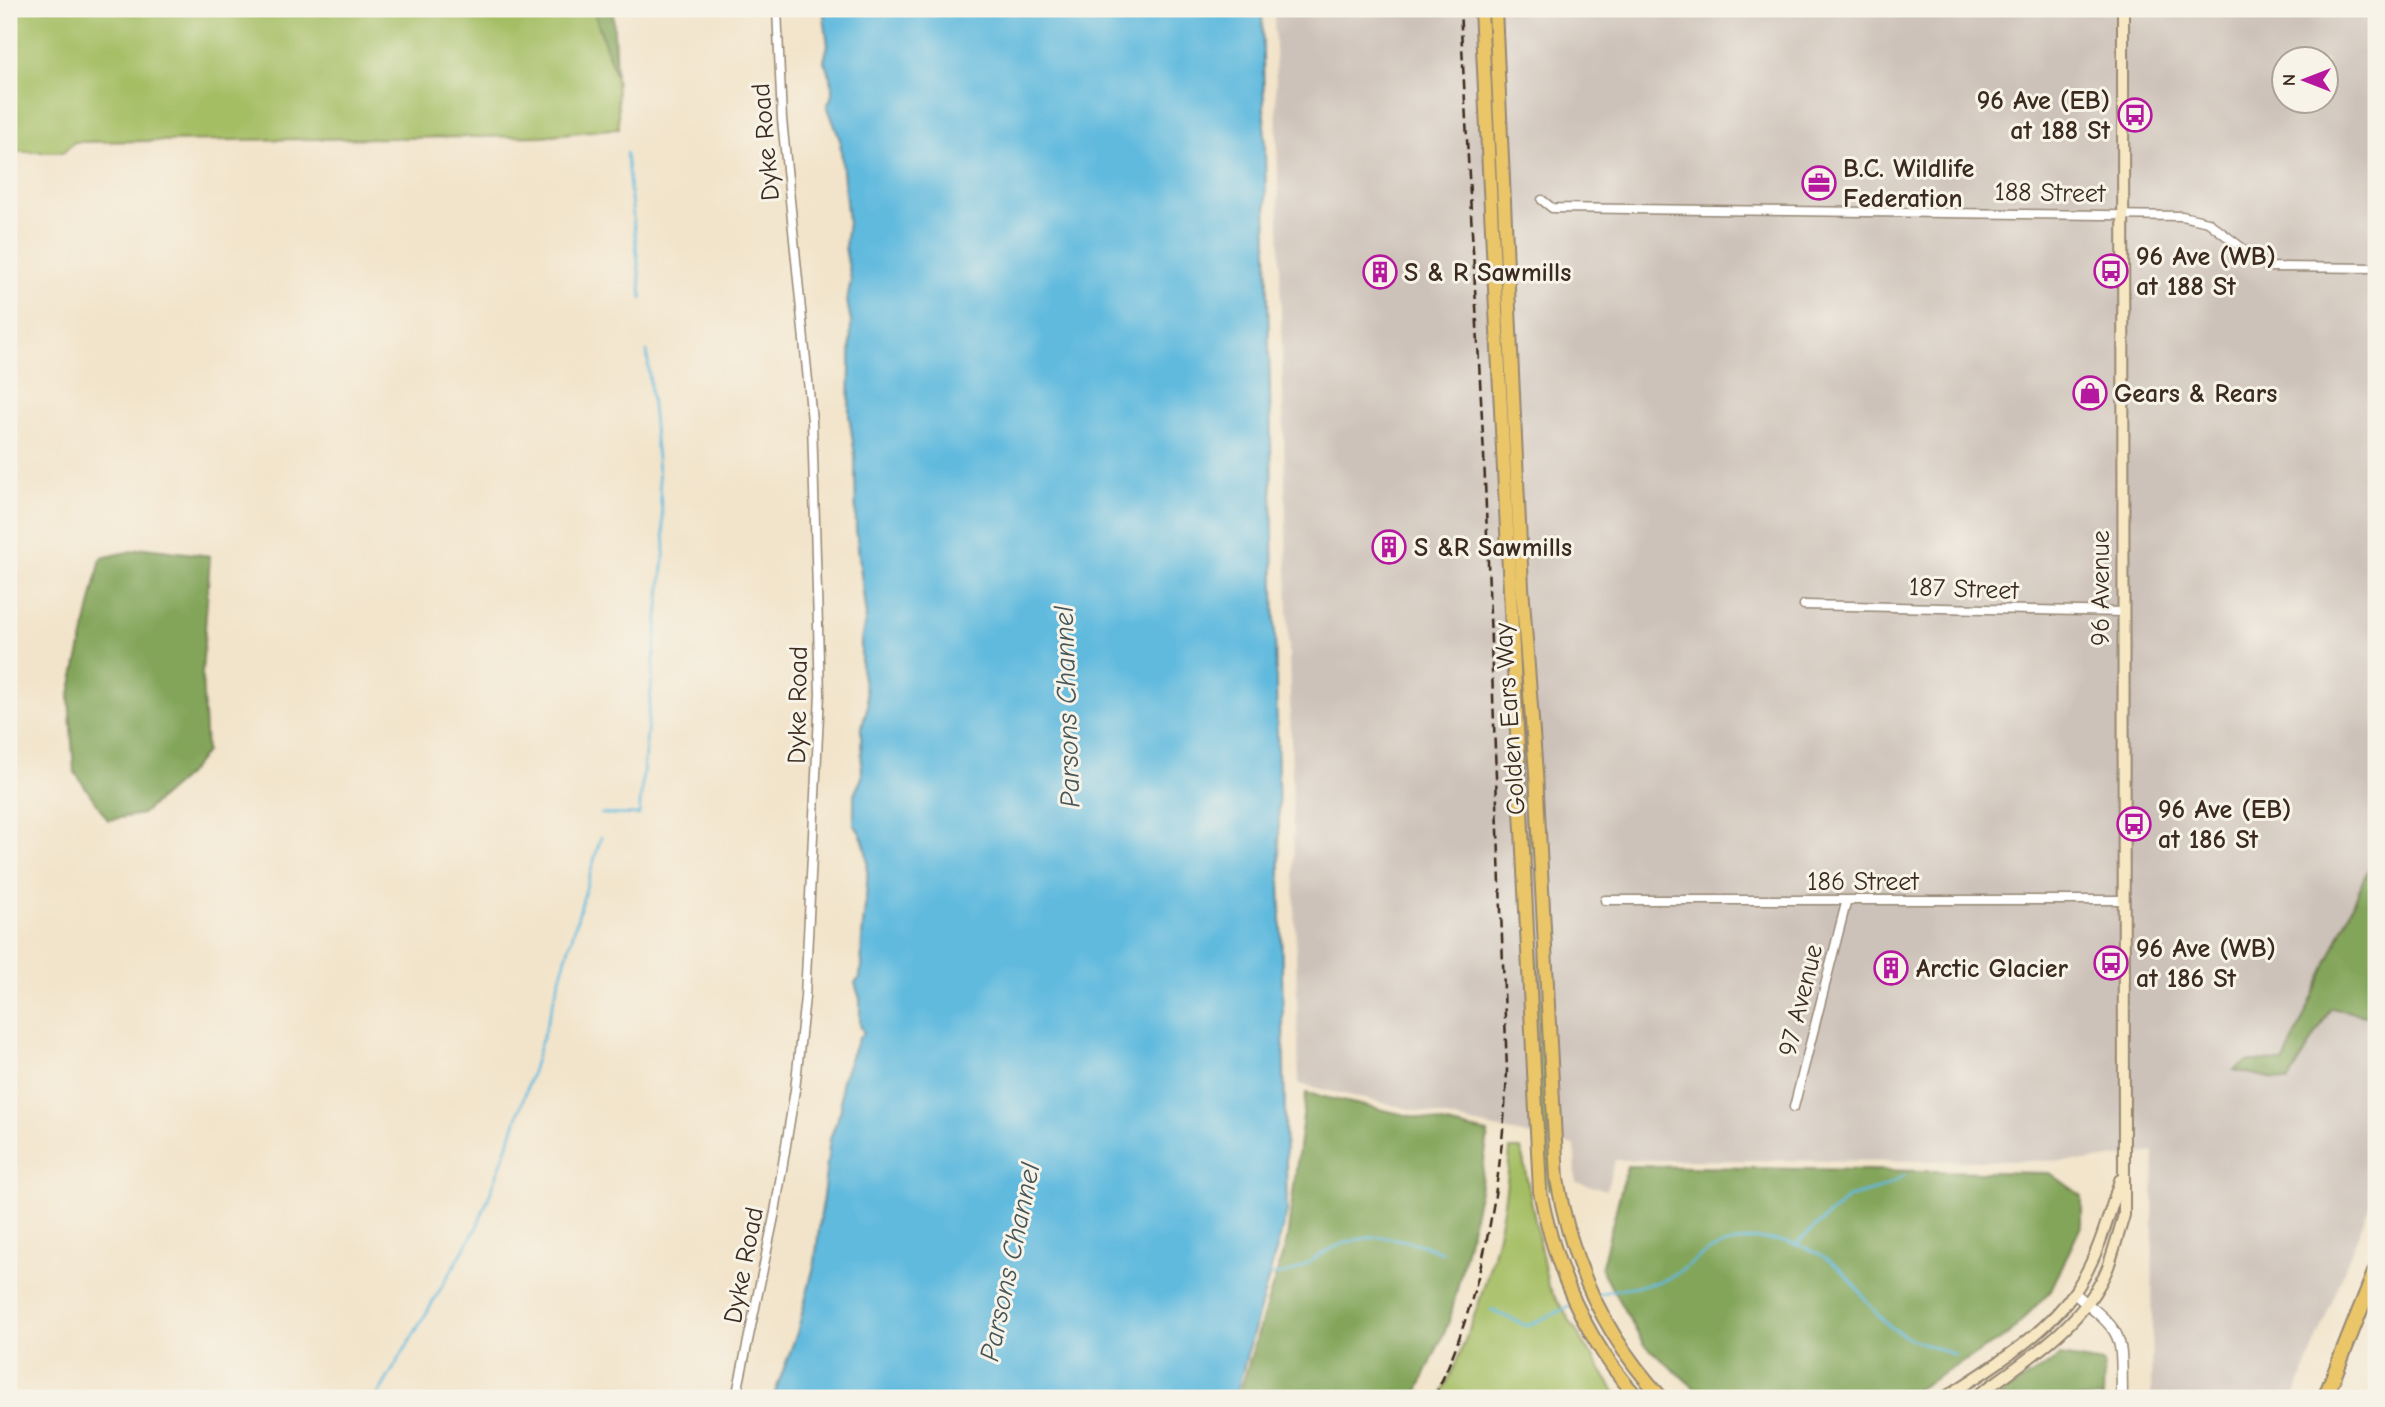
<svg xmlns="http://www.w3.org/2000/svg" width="2385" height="1407" viewBox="0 0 2385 1407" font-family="'Comic Neue',sans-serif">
<rect width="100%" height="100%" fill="#f7f3e8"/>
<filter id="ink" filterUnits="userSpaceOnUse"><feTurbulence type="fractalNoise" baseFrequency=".0143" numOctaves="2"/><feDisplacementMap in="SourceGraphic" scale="14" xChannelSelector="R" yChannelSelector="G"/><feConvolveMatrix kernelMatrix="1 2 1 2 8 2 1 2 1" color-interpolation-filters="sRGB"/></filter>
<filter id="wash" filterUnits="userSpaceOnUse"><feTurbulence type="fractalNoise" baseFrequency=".00686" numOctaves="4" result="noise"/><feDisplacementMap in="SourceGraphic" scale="28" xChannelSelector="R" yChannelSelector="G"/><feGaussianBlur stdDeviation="1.57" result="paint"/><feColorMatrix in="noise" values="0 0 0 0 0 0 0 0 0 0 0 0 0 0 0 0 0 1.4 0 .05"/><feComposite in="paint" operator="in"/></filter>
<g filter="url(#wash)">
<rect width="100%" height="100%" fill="#f2e4ca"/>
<path fill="#cdc2b9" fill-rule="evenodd" d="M1274 9H2376V1189L2294 1398H2151L2154 1152 2089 1161 1615 1160 1606 1190 1576 1182 1575 1146 1299 1084ZM2284 60H2326V102H2284Z"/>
<path fill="#a4be64" stroke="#707441" stroke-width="2" d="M9 9H593L616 77 619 128 542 136 74 142 64 152H9Z
M1520 642 1552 1188 1549 1189 1543 1153 1518 643Z
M1510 1149H1521L1548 1286 1619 1398H1440C1477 1320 1505 1236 1510 1149Z"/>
<path fill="#83a55a" stroke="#5f683c" stroke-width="2" d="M593 9H613L616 77Z
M145 548 210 556 202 674 206 752 187 775 142 814 108 820 74 771 69 698 101 558Z
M2376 852V1008L2372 1016 2331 1008 2288 1082 2234 1070 2249 1061 2284 1062Z
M1306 1093 1488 1133 1480 1190 1450 1319 1415 1398H1238L1287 1240Z
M1627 1166 2050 1173 2082 1196V1224L2051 1290 2008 1335 1902 1398H1706L1643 1343 1601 1269Z
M2060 1356 2104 1363 2103 1398H1997Z"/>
<path fill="#60bade" stroke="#4e727e" stroke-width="2" d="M823 9H1262L1287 1212 1235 1398H773L797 1333 815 1262 830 1139 841 1109V1083L858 1039 864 1033 860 1025V999L855 983 860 978C859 972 863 969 862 963 857 926 882 854 854 825V794L862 778 861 730 868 705 861 668V640L866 617 856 530 855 456 849 415 851 322 847 300 851 280 845 247 848 222 840 140 827 105C837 94 830 74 824 61L828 45Z"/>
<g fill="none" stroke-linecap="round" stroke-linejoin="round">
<path stroke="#60bade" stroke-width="2.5" d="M626 153 642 299
M601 814 639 815 665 546 647 351
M1796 1244 1849 1197 1884 1187 1905 1175
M1270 1274C1292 1276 1302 1267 1319 1256 1360 1229 1398 1235 1442 1252
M1597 1295C1618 1286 1642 1288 1664 1280 1679 1275 1691 1261 1704 1254 1749 1229 1806 1237 1842 1271 1859 1287 1871 1310 1887 1324 1906 1340 1932 1346 1955 1355
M1491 1310 1527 1326 1571 1306
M376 1398 476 1229C528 1103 562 968 601 837"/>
</g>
</g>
<g filter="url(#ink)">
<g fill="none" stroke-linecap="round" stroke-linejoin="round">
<defs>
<path id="minor" d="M1542 200 1552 208 2182 216 2208 222 2267 267 2376 268
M1804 605 2123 612
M1605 900H2121
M1794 1107 1846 903
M736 1398 775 1212 795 1090 805 997 820 694 812 421 782 119 777 9"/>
<path id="tertiary" d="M2074 1293C2126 1336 2121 1331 2122 1398"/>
<path id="secondary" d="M1944 1398C1989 1369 2046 1335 2076 1290 2098 1257 2108 1218 2120 1180
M1974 1398C2023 1362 2084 1326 2108 1267 2114 1250 2119 1232 2124 1215L2123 9"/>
<path id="primary" d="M1481 9 1540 1191C1555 1268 1585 1340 1638 1398
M1495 9 1522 587 1536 773 1557 1179C1571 1263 1604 1336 1662 1398"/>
<path id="motorway" d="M2325 1398 2376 1270"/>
</defs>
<use href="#minor" stroke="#968774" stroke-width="11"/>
<use href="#tertiary" stroke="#968774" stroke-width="13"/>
<use href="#secondary" stroke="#968774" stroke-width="14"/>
<use href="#primary" stroke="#968774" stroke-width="16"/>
<use href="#motorway" stroke="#968774" stroke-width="18"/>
<use href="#minor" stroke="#fff" stroke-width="8"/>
<use href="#tertiary" stroke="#fff" stroke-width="10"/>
<use href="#secondary" stroke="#f7e8c3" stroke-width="10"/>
<use href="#primary" stroke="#eac669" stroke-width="12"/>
<use href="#motorway" stroke="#eac669" stroke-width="14"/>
<path stroke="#3b2a1e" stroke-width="2.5" stroke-dasharray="10 5" stroke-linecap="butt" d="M1434 1398C1483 1296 1502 1184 1507 1071L1484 455 1460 9"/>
</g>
</g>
<defs>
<symbol id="bus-ring" viewBox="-11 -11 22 22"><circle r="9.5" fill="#f7f3e8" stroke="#b5179e" stroke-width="1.5"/><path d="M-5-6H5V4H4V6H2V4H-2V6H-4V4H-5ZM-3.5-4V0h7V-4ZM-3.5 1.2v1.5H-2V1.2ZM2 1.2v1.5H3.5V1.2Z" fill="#b5179e"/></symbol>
<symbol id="office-ring" viewBox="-11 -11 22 22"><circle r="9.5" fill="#f7f3e8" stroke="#b5179e" stroke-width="1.5"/><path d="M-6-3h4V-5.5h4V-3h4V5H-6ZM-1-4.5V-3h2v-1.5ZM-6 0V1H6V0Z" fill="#b5179e"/></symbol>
<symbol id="building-ring" viewBox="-11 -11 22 22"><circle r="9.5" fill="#f7f3e8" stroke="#b5179e" stroke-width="1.5"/><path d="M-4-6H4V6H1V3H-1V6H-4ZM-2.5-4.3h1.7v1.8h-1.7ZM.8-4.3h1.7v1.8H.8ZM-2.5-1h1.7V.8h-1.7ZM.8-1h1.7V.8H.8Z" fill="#b5179e"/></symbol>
<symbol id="shop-ring" viewBox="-11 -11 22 22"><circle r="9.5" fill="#f7f3e8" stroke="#b5179e" stroke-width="1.5"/><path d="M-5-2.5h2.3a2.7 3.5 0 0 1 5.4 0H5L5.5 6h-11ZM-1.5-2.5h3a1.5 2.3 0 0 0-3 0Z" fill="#b5179e"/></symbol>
</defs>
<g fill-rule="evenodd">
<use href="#bus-ring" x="2116" y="96" width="38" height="38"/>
<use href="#office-ring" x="1800" y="164" width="38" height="38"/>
<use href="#bus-ring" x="2092" y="252" width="38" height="38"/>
<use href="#building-ring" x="1361" y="253" width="38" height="38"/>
<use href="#shop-ring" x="2071" y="374" width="38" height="38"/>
<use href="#building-ring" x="1370" y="528" width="38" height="38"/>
<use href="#bus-ring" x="2115" y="805" width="38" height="38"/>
<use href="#bus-ring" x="2092" y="944" width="38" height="38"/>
<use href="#building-ring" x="1872" y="949" width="38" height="38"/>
</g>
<g text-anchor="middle" stroke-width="6" stroke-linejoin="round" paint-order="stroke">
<g font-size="26" font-weight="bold" fill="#3b2a1e" stroke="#f7f3e8" text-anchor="start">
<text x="2110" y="109" text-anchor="end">96 Ave (EB)<tspan x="2110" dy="30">at 188 St</tspan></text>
<text x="1843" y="177">B.C. Wildlife<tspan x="1843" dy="30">Federation</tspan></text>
<text x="2136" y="265">96 Ave (WB)<tspan x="2136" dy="30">at 188 St</tspan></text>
<text x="1404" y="281">S &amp; R Sawmills</text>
<text x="2114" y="402">Gears &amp; Rears</text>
<text x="1414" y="556">S &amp;R Sawmills</text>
<text x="2158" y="818">96 Ave (EB)<tspan x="2158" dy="30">at 186 St</tspan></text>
<text x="2136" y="957">96 Ave (WB)<tspan x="2136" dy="30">at 186 St</tspan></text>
<text x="1916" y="977">Arctic Glacier</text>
</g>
<g font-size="26" fill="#3b2a1e" stroke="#f7f3e8">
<text transform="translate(765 142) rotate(-95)" y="9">Dyke Road</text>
<text transform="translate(2050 192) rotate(1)" y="9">188 Street</text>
<text transform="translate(1964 588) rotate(2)" y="9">187 Street</text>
<text transform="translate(2100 588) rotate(-90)" y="9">96 Avenue</text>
<text transform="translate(797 705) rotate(-89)" y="9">Dyke Road</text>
<text transform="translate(1509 719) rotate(-94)" y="9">Golden Ears Way</text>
<text x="1863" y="890">186 Street</text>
<text transform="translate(1800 1000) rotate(-76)" y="9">97 Avenue</text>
<text transform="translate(743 1265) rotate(-79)" y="9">Dyke Road</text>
</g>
<g font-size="28" font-style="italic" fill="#465558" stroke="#f7f3e8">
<text transform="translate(1066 707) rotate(-92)" y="10">Parsons Channel</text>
<text transform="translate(1009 1262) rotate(-78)" y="10">Parsons Channel</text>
</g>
</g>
<rect width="2385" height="1407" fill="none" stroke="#f7f3e8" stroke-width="35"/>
<g transform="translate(2305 80) rotate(270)"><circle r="33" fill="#f7f3e8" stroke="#aca397" stroke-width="2"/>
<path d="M0-5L12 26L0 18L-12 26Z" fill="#b5179e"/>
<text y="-10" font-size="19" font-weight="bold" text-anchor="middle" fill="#3b2a1e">N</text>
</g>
</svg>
